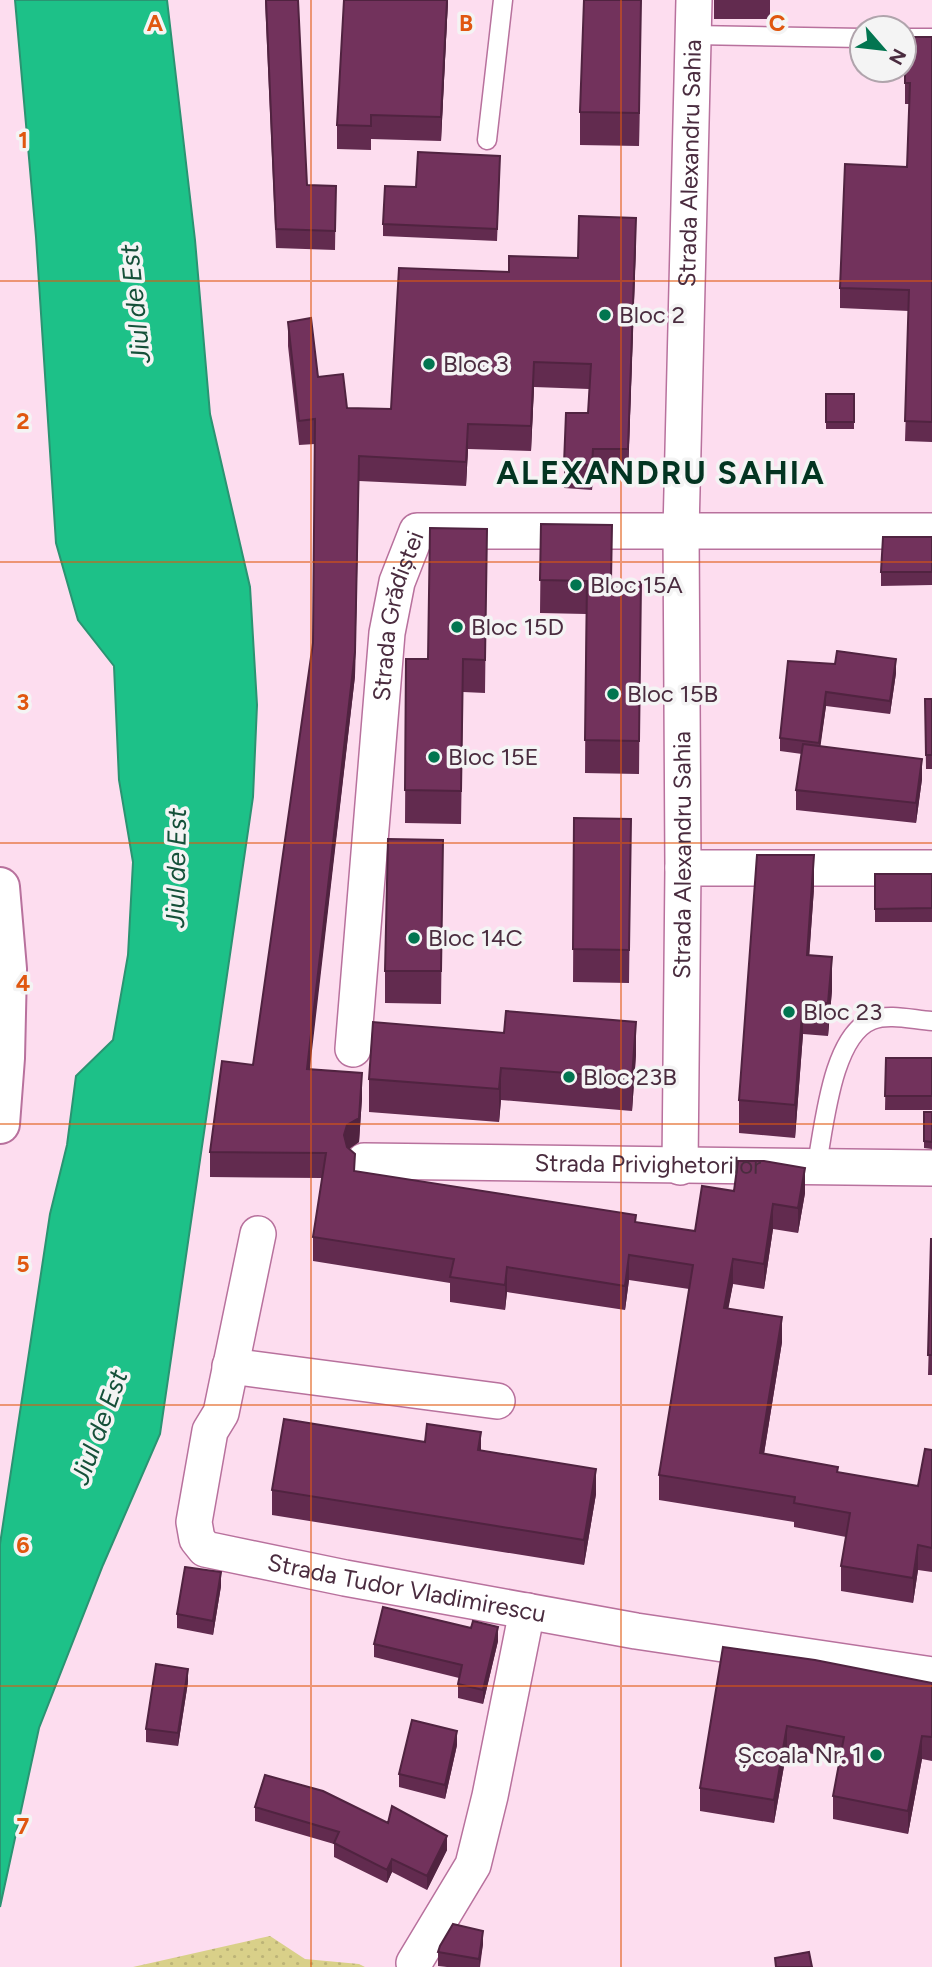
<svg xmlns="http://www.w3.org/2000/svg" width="932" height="1967" viewBox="0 0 932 1967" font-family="Figtree,sans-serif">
<defs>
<pattern id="grass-dots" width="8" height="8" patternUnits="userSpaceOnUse" patternTransform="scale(1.75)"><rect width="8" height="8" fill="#d9d089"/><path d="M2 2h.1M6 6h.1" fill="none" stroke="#bcb377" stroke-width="1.8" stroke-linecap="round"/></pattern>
</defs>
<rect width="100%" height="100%" fill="#fdddef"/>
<path fill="url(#grass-dots)" d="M270 1936 305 1959 359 1964 365 1967H133Z"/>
<path fill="#1dc188" stroke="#2a9472" stroke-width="2" d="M15 0H167L195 240 210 414 250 587 257 705 253 797 160 1434 103 1565 39 1728 0 1907V1544L50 1214 67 1145 76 1076 113 1040 128 955 133 862 119 780 114 666 78 620 56 543 36 237Z"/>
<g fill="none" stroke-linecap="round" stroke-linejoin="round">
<defs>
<path id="service" d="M693 35 862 38
M904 38H932
M487 140 503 0
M816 1169C824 1130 831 1036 872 1020 889 1013 914 1020 932 1021"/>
<g id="minor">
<path d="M683 868H932"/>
<path id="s1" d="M353 1049 387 633 397 582 417 531H932"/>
<path id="s2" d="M364 1161 932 1168"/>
<path id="s3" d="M680 1167 683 868 681 531 694 0"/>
<path id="s4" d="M258 1234 221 1413 210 1431 194 1522 197 1539 205 1549 345 1578 636 1631 932 1675"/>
<path d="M230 1366 497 1401"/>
<path d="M414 1963 473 1865 490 1796 527 1611"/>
</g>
<path id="tertiary" d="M0 887 7 969 5 1058 0 1124"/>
</defs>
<use href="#service" stroke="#b8719d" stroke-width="21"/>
<use href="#minor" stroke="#b8719d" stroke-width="38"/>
<use href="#tertiary" stroke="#b8719d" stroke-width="42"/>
<use href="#service" stroke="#fff" stroke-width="18"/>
<use href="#minor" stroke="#fff" stroke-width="35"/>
<use href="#tertiary" stroke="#fff" stroke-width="38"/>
</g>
<path fill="#622b4f" d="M265 0H298L307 185 336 186 335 250 276 248Z
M448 0 441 141 371 139V150L337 149V125Z
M641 0 639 146 580 145V112Z
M714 0H770V19H714Z
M905 37H932V442L905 441 909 311 840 308V288L907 167 909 104H905Z
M500 168 497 241 383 236V224L416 187Z
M636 242 628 474 593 473 592 490 564 488V464L588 413 589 389 534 387 531 451 468 449 466 486 359 481 355 676 309 1069 362 1098 359 1142 349 1149 355 1171 636 1222 695 1231 734 1191 805 1193 798 1233 773 1229 764 1289 733 1284 728 1308 782 1342 764 1454 838 1472 918 1486 932 1450V1572L918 1570 913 1603 841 1591V1566L846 1537 794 1527V1522L659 1500V1475L689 1289 629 1280 625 1310 507 1292 505 1310 450 1302V1283L313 1261V1237L322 1178 210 1177V1152L253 1065 313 643 315 444 299 445 288 346V322L318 377 347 408 391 409 509 272 578 258Z
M826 394H854V429H826Z
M541 524 611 581 641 582 639 774 585 773 586 614 540 613Z
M487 529 485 693 463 692 461 824 405 823 406 659H428Z
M932 537V585L881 586V572Z
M788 661 896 673 890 714 826 706 820 746 922 779 916 823 796 810V790L802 754 780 751V738Z
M925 699H932V769H926Z
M574 818 631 819 629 983 573 982Z
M443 840 441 1004 385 1003V971Z
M875 874H932V922H875Z
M814 888 809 956 832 990 828 1036 803 1034 795 1138 739 1133V1100Z
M636 1054 632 1111 501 1100 499 1122 369 1112V1079Z
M886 1058H932V1110H885Z
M924 1112H932V1149L924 1148Z
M932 1239V1375H928Z
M481 1451 596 1494 584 1565 272 1515V1490Z
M221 1586 213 1635 177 1628V1614Z
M498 1641 483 1704 458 1698V1684L459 1678 374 1657V1644Z
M723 1647 932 1683V1761L922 1759 908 1834 833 1819V1796L840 1759 787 1749 774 1823 700 1811V1788Z
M188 1682 178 1746 146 1742V1729Z
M457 1745 445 1799 399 1787V1774Z
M255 1807 388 1823 447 1850 427 1890 392 1872 387 1883 334 1857V1844L255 1821Z
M483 1944 480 1967H447L438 1966V1952Z"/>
<path fill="#502340" d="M447 0H448L441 141V117Z
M641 0 639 146V113Z
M636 218V242L628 474V449Z
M534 362V387L531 451V426Z
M468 424V449L466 486V462Z
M593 449V473L592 490V465Z
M359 456 355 676 307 1094V1069Z
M896 659V673L890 714V701Z
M826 692V706L819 757V743Z
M922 759V779L916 823V803Z
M814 855V888L807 988V955Z
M832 957V990L828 1036V1003Z
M803 1001V1034L795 1138V1105Z
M636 1022V1054L632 1111V1078Z
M501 1068V1100L499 1122V1089Z
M362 1073V1098L359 1142 347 1150 344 1135Z
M805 1168V1193L798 1233V1208Z
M773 1204V1229L764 1289V1264Z
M629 1255V1280L625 1310V1286Z
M733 1259V1284L724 1332V1308Z
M507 1267V1292L505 1310V1285Z
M782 1317V1342L760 1478V1453Z
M481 1432V1457L478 1450Z
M596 1469V1494L584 1565V1540Z
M918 1545V1570L913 1603V1578Z
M221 1572V1586L213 1635V1621Z
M498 1627V1641L483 1704V1690Z
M188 1669V1682L178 1746V1733Z
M787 1726V1749L774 1823V1800Z
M457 1731V1745L445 1799V1785Z
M922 1736V1759L908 1834V1811Z
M447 1836V1850L427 1890V1876Z
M392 1859V1872L387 1883V1870Z
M483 1931V1944L479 1967V1959Z"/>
<path fill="#72325c" stroke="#502340" stroke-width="2" d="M266 0H298L307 185 336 186 335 231 276 229Z
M344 0H447L441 117 371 115V126L337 125Z
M584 0H641L639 113 580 112Z
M905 37H932V422L905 421 909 290 840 288 845 164 907 167 910 83H905Z
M418 152 500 156 497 229 383 224 385 186 416 187Z
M579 216 636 218 628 449H593L592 465 564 464 566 413H588L591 364 534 362 531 426 468 424 466 462 359 456 355 652 307 1069 362 1073 359 1118 347 1125 344 1135 347 1147 355 1154 354 1171 636 1215 635 1222 695 1231 702 1186 734 1191 738 1161H764L805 1168 798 1208 773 1204 764 1264 733 1259 724 1308 782 1317 760 1453 838 1467 837 1472 918 1486 925 1449 932 1450V1548L918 1545 913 1578 841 1566 850 1513 794 1503 795 1497 659 1475 693 1265 629 1255 625 1286 507 1267 505 1285 450 1277 454 1259 313 1237 326 1153 210 1152 222 1061 253 1065 313 643 315 419 299 421 288 322 311 318 318 377 343 374 347 408 391 409 399 268 509 272V256L578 258Z
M826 394H854V422H826Z
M541 524 612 525 611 581 641 582 639 741 585 740 587 581 540 580Z
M430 528 487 529 485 660 463 659 461 791 405 790 406 659H428Z
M883 537H932V572H881Z
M837 651 896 659 890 701 826 692 819 743 780 738 788 661 835 664Z
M925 699H932V755H926Z
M803 744 922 759 916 803 796 790Z
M574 818 631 819 629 950 573 949Z
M388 839 443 840 441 971H385Z
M757 855H814L807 955 832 957 828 1003 803 1001 795 1105 739 1100Z
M875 874H932V908L875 909Z
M506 1011 636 1022 632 1078 501 1068 499 1089 369 1079 373 1022 504 1033Z
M886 1058H932V1096H885Z
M924 1112H932V1142L924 1141Z
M931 1239H932V1355H928Z
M284 1419 425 1442 427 1424 481 1432 478 1450 596 1469 584 1540 272 1490Z
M185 1567 221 1572 213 1621 177 1614Z
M383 1607 471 1628 473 1621 498 1627 483 1690 458 1684 462 1665 374 1644Z
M723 1647 815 1660 932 1683V1737L922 1736 908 1811 833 1796 844 1737 787 1726 774 1800 700 1788Z
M156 1664 188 1669 178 1733 146 1729Z
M412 1720 457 1731 445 1785 399 1774Z
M265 1775 323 1791 388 1823 392 1806 447 1836 427 1876 392 1859 387 1870 334 1843 339 1832 255 1807Z
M453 1924 483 1931 479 1959 438 1952 440 1946Z
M809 1952 812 1967H776L775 1958Z"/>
<path fill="none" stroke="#e0570f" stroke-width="2" stroke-opacity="0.55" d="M311 0V1967M621 0V1967M0 281H932M0 562H932M0 843H932M0 1124H932M0 1405H932M0 1686H932"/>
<g fill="#027550" stroke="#f4f4f4" stroke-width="2.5">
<circle cx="605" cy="315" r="7"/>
<circle cx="429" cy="364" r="7"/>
<circle cx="576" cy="585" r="7"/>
<circle cx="457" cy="627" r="7"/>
<circle cx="613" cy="694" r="7"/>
<circle cx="434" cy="757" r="7"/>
<circle cx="414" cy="938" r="7"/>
<circle cx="789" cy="1012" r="7"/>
<circle cx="569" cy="1077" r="7"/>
<circle cx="876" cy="1755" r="7"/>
</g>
<g text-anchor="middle" stroke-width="7" stroke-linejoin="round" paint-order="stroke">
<g font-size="24" fill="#4a2c3f" stroke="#f4f4f4">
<text dy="8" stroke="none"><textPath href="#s3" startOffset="1004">Strada Alexandru Sahia</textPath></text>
<text dy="8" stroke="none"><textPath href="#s1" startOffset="436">Strada Grădiștei</textPath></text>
<text dy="8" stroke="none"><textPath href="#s3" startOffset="312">Strada Alexandru Sahia</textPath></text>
<text dy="8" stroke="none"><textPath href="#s2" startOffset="284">Strada Privighetorilor</textPath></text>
<text dy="8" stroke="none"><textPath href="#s4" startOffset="532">Strada Tudor Vladimirescu</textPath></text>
</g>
<g font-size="24" fill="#4a2c3f" stroke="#f4f4f4" text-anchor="start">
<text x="619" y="323">Bloc 2</text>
<text x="443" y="372">Bloc 3</text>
<text x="590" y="593">Bloc 15A</text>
<text x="471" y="635">Bloc 15D</text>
<text x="627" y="702">Bloc 15B</text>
<text x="448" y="765">Bloc 15E</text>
<text x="428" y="946">Bloc 14C</text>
<text x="803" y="1020">Bloc 23</text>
<text x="583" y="1085">Bloc 23B</text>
<text x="862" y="1763" text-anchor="end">Școala Nr. 1</text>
</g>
<g font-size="26" font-style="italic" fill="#155039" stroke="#f4f4f4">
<text transform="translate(135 304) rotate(-96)" y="9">Jiul de Est</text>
<text transform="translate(176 868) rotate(-89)" y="9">Jiul de Est</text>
<text transform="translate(99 1427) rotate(-70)" y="9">Jiul de Est</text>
</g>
<g font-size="32" font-weight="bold" letter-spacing="2" fill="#033421" stroke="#f4f4f4">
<text x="661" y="484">ALEXANDRU SAHIA</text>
</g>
</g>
<g font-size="23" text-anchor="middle" font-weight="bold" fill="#e0570f" stroke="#f4f4f4" stroke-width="7" stroke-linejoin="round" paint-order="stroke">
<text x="155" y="31">A</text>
<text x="466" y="31">B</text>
<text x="777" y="31">C</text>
<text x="23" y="148">1</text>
<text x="23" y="429">2</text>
<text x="23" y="710">3</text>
<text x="23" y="991">4</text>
<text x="23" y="1272">5</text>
<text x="23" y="1553">6</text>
<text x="23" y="1834">7</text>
</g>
<g transform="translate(883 49) rotate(118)"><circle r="33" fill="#f4f4f4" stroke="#b0a4ac" stroke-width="2"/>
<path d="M0-5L12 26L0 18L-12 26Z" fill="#027550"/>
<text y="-10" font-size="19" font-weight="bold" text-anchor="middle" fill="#4a2c3f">N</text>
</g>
</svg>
